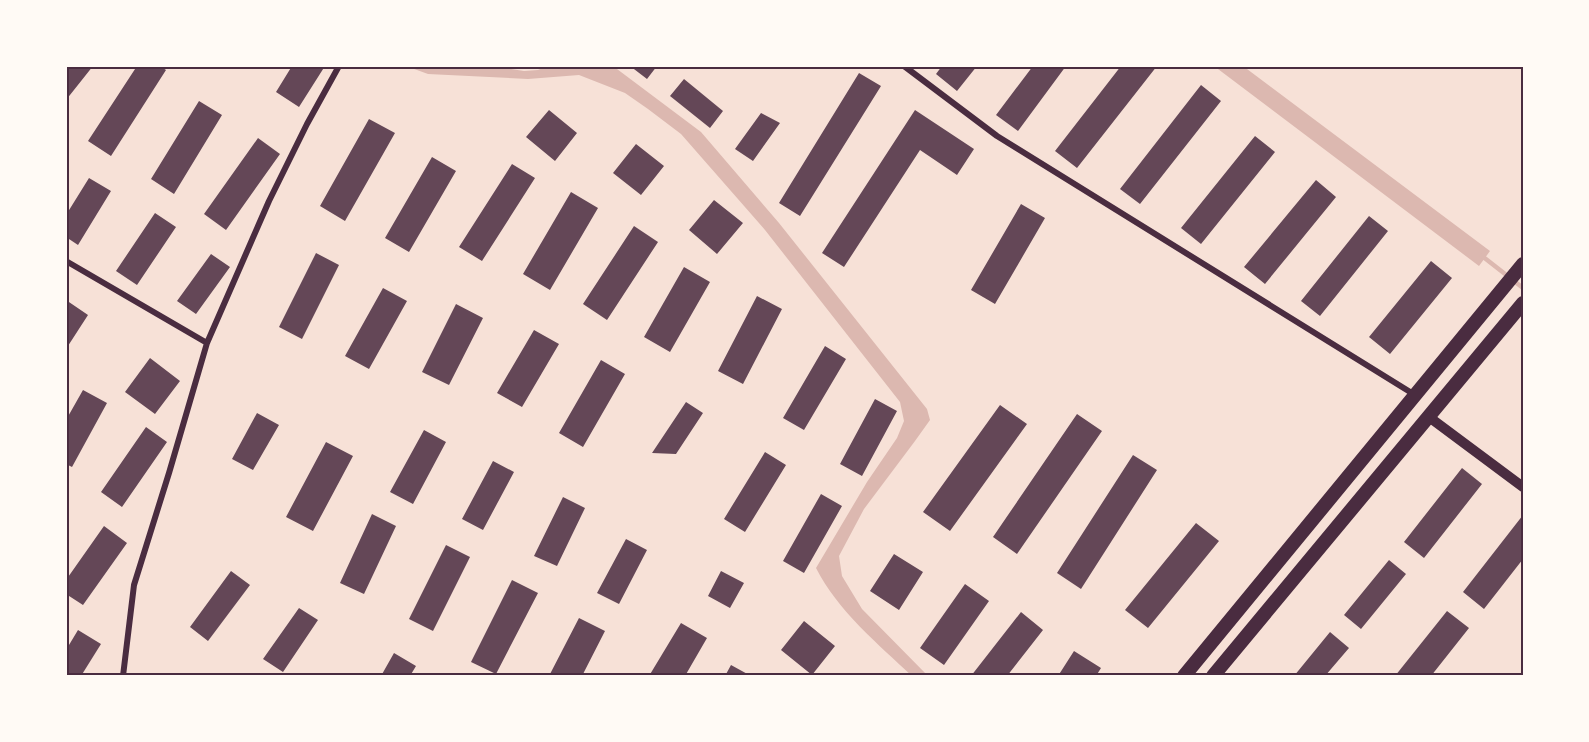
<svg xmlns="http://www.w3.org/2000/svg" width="1589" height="742" viewBox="0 0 1589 742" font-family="'Space Grotesk',sans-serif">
<rect width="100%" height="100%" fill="#f7e1d7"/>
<path fill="#dcb8b0" d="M406 66H492L524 71 538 70 548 66H613L701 132 779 223 927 409 930 420 915 441 864 509 839 556 842 576 862 609 928 676H912C878 644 838 611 816 568L867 482 897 438 904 421 900 402 765 230 681 134 648 109 625 93 579 75 528 79 428 74Z
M1214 66H1243L1490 251 1479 266Z"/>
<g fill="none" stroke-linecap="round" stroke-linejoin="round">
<path stroke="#dcb8b0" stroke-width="4.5" d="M1482 256 1523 288"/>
</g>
<path fill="#644757" d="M66 66H93L66 100Z
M137 66H160L166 70 111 156 88 141Z
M292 66H325L299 107 276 92Z
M630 66H657L647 79Z
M942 66H977L957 91 936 74Z
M1033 66H1066L1018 131 996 115Z
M1121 66H1157L1077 168 1055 151Z
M859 73 881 86 800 216 779 203Z
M684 79 723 111 710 128 670 96Z
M1201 85 1221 101 1140 204 1120 189Z
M199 101 222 115 174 194 151 179Z
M549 110 577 133 555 161 526 137Z
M915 110 974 149 957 175 920 150 844 267 822 253Z
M761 113 780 123 753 161 735 149Z
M369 119 395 133 345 221 320 206Z
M1255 136 1275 152 1201 244 1181 228Z
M258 138 280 154 226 230 204 214Z
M636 144 664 166 641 195 613 173Z
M432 157 456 171 409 252 385 238Z
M512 164 535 178 482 261 459 247Z
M89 178 111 191 78 245 66 237V215Z
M1316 180 1336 197 1265 284 1244 267Z
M571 192 598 208 550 290 523 274Z
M714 200 743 223 717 254 689 230Z
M1021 204 1045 218 995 304 971 290Z
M155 213 176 227 137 285 116 271Z
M1369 216 1388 231 1320 316 1301 301Z
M634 226 658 242 607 320 583 304Z
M316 253 339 265 302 339 279 327Z
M211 254 230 267 196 314 177 301Z
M1431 261 1452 278 1390 354 1369 337Z
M684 267 710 282 670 352 644 337Z
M383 288 407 301 369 369 345 356Z
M757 296 782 309 743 384 718 371Z
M66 300 88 315 66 349Z
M456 304 483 318 449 385 422 372Z
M534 330 559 344 522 407 497 393Z
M825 346 846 359 804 430 783 418Z
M150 358 180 381 155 414 125 392Z
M601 360 625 374 583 447 559 433Z
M83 390 107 403 72 467 66 464V420Z
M875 399 897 411 862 476 840 464Z
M686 402 703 413 676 454 652 453Z
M1000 405 1027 424 950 531 923 512Z
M257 413 279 425 253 470 232 459Z
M1077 414 1102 431 1017 554 993 537Z
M146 427 167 442 122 507 101 492Z
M424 430 446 442 413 504 390 492Z
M326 442 353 456 313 531 286 517Z
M765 452 786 465 745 532 724 519Z
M1133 455 1157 470 1081 589 1057 573Z
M493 461 514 472 483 530 462 519Z
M1462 468 1482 484 1424 558 1404 542Z
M821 494 842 506 804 573 783 561Z
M563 497 585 508 557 566 534 556Z
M372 514 396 526 364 594 340 583Z
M1523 515V559L1484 609 1463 592Z
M1196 523 1219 541 1148 628 1125 610Z
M104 526 127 543 83 605 66 594V580Z
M626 539 647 550 619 604 597 593Z
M446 545 470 557 433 631 409 619Z
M894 554 923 572 899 610 870 591Z
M1389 560 1406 574 1361 629 1344 615Z
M231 571 250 585 208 641 190 627Z
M721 571 744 583 730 608 708 596Z
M512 580 538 593 496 674 471 662Z
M965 584 989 601 944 665 920 648Z
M299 608 318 620 283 672 263 659Z
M1447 611 1469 628 1431 676H1395Z
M1021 612 1043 630 1007 676H971Z
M579 618 605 631 582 676H549Z
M804 621 835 646 812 675 781 650Z
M681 623 707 638 685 676H649Z
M78 630 101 644 81 676H66V650Z
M1330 632 1349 648 1325 676H1294Z
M1074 651 1101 668 1096 676H1058Z
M394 653 416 666 410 676H381Z
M731 665 751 676H725Z"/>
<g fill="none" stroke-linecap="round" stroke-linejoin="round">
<path stroke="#4a2c40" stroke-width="6" d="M904 66 997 136 1415 395
M66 261 207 343
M123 676 134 585 169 473 207 343 269 201 307 124 339 66"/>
<path stroke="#4a2c40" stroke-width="10" d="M1429 417 1523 487"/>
<path stroke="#4a2c40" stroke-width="14" d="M1184 676 1523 264
M1213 676 1523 303"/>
</g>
<rect width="1589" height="742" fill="none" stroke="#fffaf5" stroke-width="135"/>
<rect x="68" y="68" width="1454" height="606" fill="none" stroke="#4a2c40" stroke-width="2"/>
</svg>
